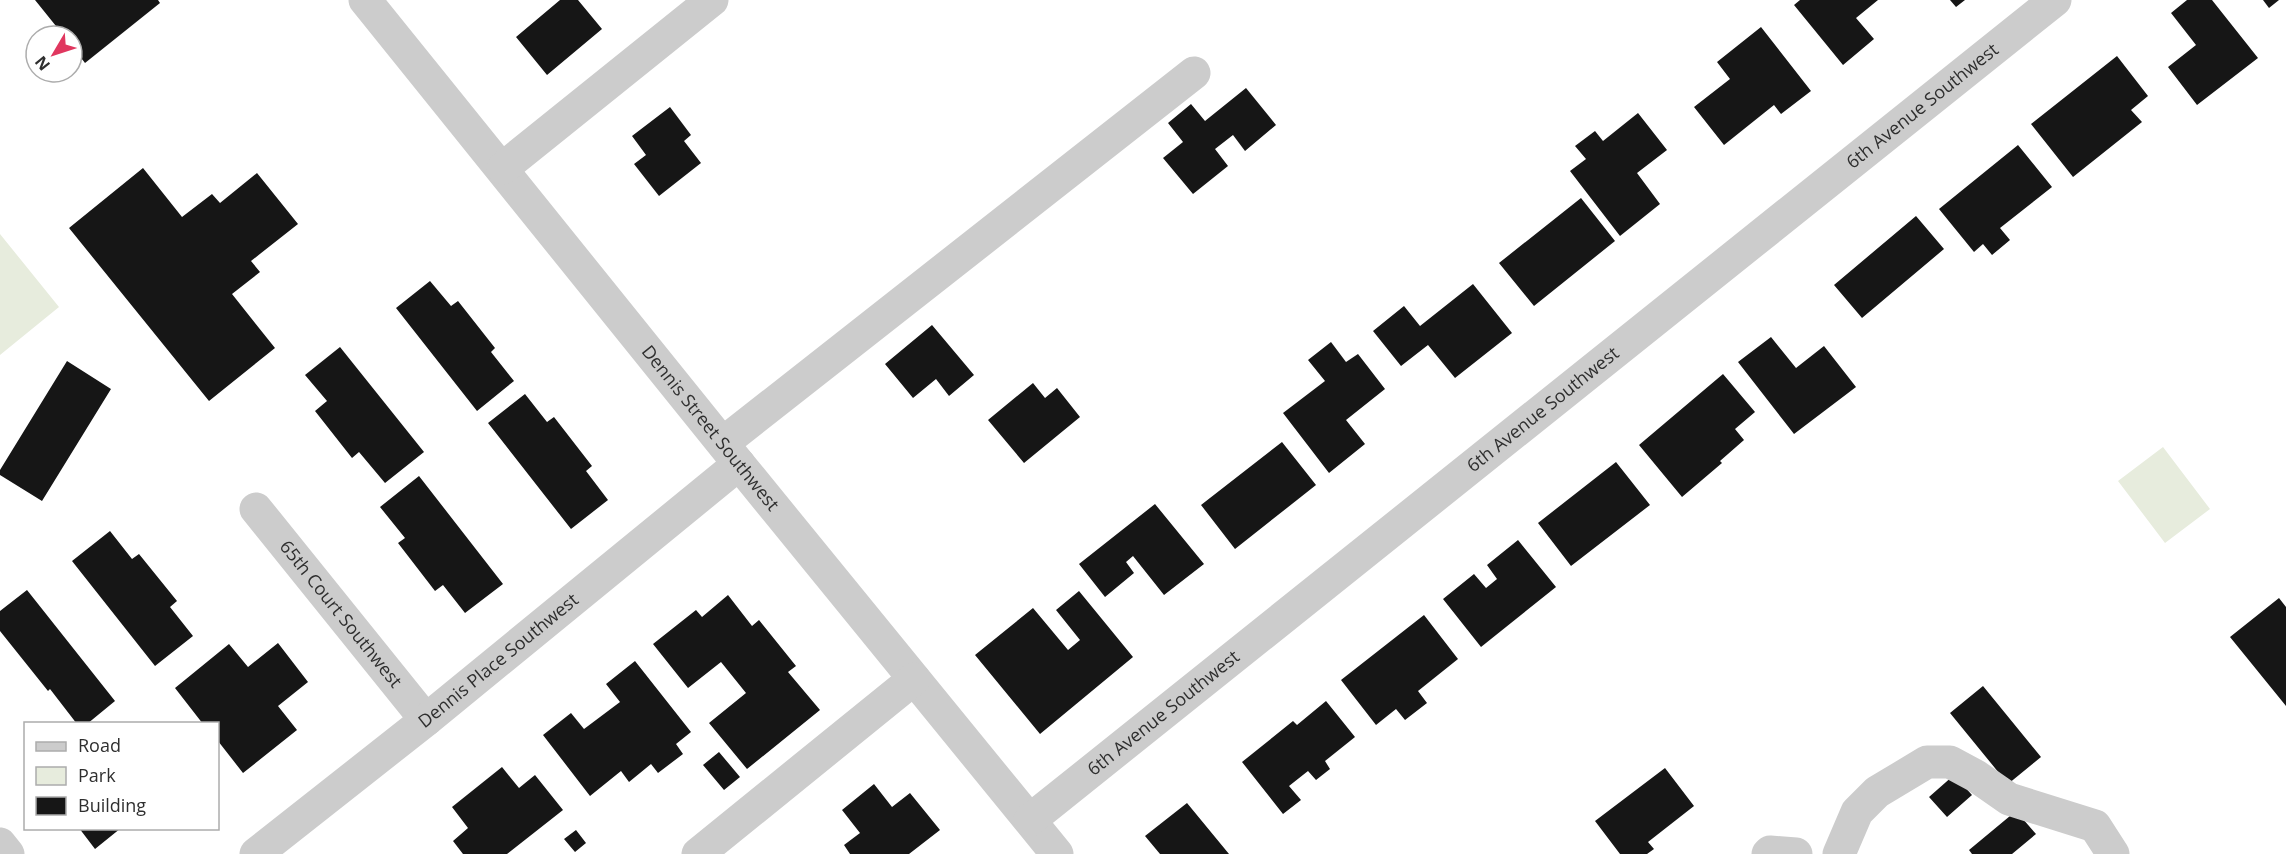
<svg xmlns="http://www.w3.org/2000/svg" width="2286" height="854" viewBox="0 0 2286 854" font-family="'Open Sans',sans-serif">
<rect width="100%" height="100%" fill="#fff"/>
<path fill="#e7ecdd" d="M0 234 59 307 0 355Z
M2163 447 2210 509 2165 543 2118 481Z"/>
<path fill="#161616" d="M35 0H158L160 3 85 63 72 46V36H64Z
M560 0H578L602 29 547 75 516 37Z
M1800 0H1878L1856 18 1874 39 1843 65 1794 5Z
M1950 0H1965L1956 7Z
M2187 0H2212L2258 58 2197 105 2168 67 2196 45 2171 13Z
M2263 0H2279L2269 8Z
M1761 27 1811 91 1781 114 1774 105 1724 145 1694 107 1730 79 1717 62Z
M2117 56 2148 96 2131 110 2142 122 2073 177 2031 124Z
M1246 88 1276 125 1245 151 1233 135 1215 149 1228 166 1193 194 1163 158 1183 142 1168 123 1191 104 1205 121Z
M670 107 691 135 684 141 701 163 659 196 634 164 646 155 632 136Z
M1638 113 1667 150 1637 173 1660 204 1620 236 1570 171 1586 159 1575 146 1595 131 1603 141Z
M2018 145 2052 187 2000 228 2010 240 1992 255 1983 244 1974 252 1939 209Z
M143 168 182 217 212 194 220 203 257 173 298 224 251 261 260 272 232 294 275 348 209 401 69 228Z
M1581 198 1615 241 1534 306 1499 263Z
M1916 216 1944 249 1862 318 1834 285Z
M430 281 451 306 458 301 495 348 491 352 514 381 477 411 396 308Z
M1473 284 1512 333 1455 378 1428 345 1401 366 1373 331 1404 306 1420 326Z
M932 325 974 375 949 396 936 379 913 398 885 364Z
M1771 337 1796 368 1824 346 1856 387 1794 434 1738 362Z
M1331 342 1346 362 1358 354 1385 389 1346 420 1365 444 1329 473 1283 413 1325 381 1308 360Z
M340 347 424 452 385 483 359 452 352 458 315 411 327 401 305 375Z
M67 361 111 389 42 501 0 475V470Z
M1723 374 1755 412 1735 429 1744 440 1720 461 1722 463 1682 497 1639 445Z
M1033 383 1045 398 1057 388 1080 417 1024 463 988 420Z
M525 394 547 422 554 417 592 466 586 471 608 500 571 529 488 423Z
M1282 442 1316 485 1235 549 1201 505Z
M1616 462 1650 505 1571 566 1538 523Z
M419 476 503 584 465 613 443 585 435 591 398 543 405 538 380 507Z
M1155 504 1204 564 1164 595 1133 556 1126 562 1134 573 1105 597 1079 564Z
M110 531 132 559 139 554 177 601 170 607 193 636 155 666 72 561Z
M1518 540 1556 587 1481 647 1443 599 1474 574 1486 588 1497 579 1487 565Z
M27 590 115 701 87 724H77L50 689 48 691 0 631V611Z
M1079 591 1133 657 1040 734 975 655 1033 608 1068 650 1080 640 1056 610Z
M728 595 752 626 759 620 796 666 788 672 820 710 747 769 709 723 746 693 721 662 688 688 653 644 696 610 702 617Z
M2279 598 2286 607V706L2230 637Z
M1424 615 1458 659 1418 691 1427 703 1405 720 1396 709 1376 725 1341 680Z
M278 643 308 682 278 706 297 730 243 773 218 741V724H203L175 688 229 644 248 667Z
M635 661 691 732 676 744 683 754 658 773 651 764 629 782 621 771 590 796 543 735 571 713 584 729 620 702 606 684Z
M1983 686 2041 757 2008 784 1950 713Z
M1326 701 1355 737 1325 761 1330 769 1316 780 1308 771 1289 786 1301 800 1283 814 1242 762 1293 721 1297 725Z
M719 752 740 777 724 790 703 765Z
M502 767 519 788 535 775 563 810 507 854H463L453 841 468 828 452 807Z
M1665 768 1694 806 1648 842 1654 849 1647 854H1620L1595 821Z
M1954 775 1972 795 1947 817 1929 797Z
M874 784 892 807 910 793 940 830 909 854H850L844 845 860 833 842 810Z
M1187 803 1229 854H1160L1145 836Z
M2016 811 2036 834 2012 854H1972L1969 850Z
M79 828H121L95 849Z
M576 830 586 843 575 852 564 839Z"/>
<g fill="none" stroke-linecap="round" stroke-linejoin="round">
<g stroke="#ccc" stroke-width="33">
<path id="s1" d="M365 0 739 464 1057 854"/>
<path d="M503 168 712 0"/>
<path d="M723 443 1194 73"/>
<path id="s2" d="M256 509 426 720"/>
<path id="s3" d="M1030 820 2055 0"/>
<path d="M0 844 8 854"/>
<path id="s4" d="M256 854 426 720 739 464"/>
<path d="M698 854 914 679"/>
<path d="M1768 854 1770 852 1796 854"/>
<path d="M1839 854 1857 812 1877 792 1927 762H1950L1976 776 2009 799 2095 826 2113 854"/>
</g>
</g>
<g text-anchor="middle" stroke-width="6" stroke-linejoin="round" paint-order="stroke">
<g font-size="18" fill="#2f2f2f" stroke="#fff">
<text dy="6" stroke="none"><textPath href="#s3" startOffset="1143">6th Avenue Southwest</textPath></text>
<text dy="6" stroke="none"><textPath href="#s3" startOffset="657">6th Avenue Southwest</textPath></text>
<text dy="6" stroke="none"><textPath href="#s1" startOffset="550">Dennis Street Southwest</textPath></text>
<text dy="6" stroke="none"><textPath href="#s2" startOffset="135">65th Court Southwest</textPath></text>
<text dy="6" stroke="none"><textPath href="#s4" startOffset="310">Dennis Place Southwest</textPath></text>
<text dy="6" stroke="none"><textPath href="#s3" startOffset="171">6th Avenue Southwest</textPath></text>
</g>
</g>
<rect x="24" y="722" width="195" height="108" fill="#ffffff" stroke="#acacac" stroke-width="1.5"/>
<rect x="36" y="742" width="30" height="9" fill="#cccccc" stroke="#acacac" stroke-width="1.5"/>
<text x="78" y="752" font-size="18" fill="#2f2f2f">Road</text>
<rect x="36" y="767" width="30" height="18" fill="#e7ecdd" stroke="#acacac" stroke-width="1.5"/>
<text x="78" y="782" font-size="18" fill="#2f2f2f">Park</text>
<rect x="36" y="797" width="30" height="18" fill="#161616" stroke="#acacac" stroke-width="1.5"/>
<text x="78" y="812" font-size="18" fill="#2f2f2f">Building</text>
<g transform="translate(54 54) rotate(231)"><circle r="28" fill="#ffffff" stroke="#acacac" stroke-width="1.5"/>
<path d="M0-4.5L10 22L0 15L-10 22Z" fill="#e0375f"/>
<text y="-9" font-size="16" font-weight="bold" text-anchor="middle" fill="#2f2f2f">N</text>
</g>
</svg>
